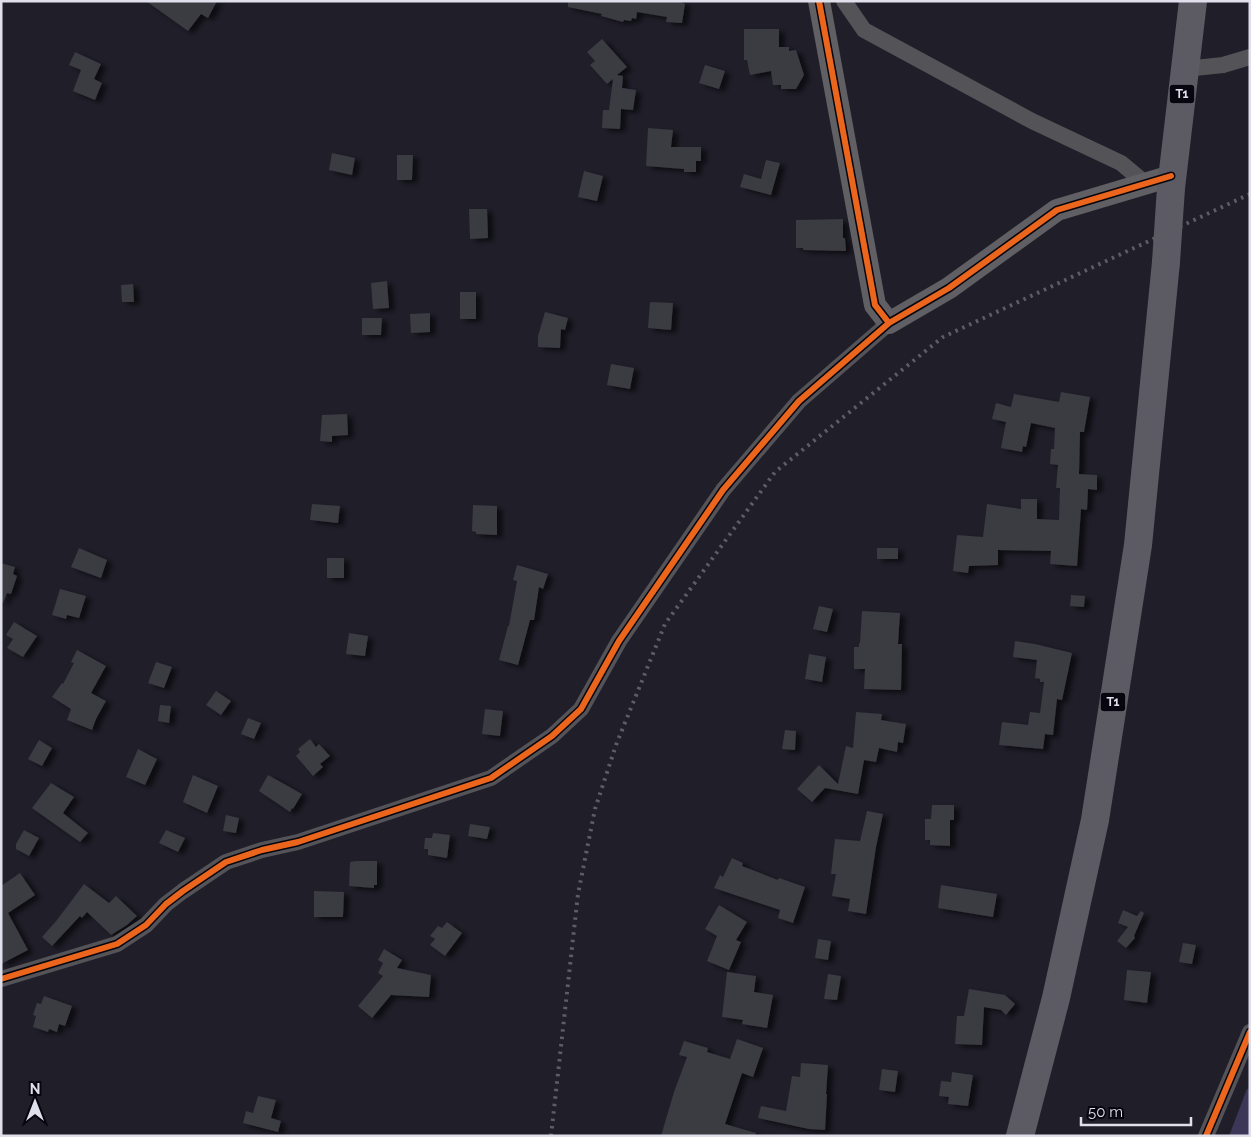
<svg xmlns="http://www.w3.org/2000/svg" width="1251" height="1137" viewBox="0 0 1251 1137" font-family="Raleway,sans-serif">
<defs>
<filter id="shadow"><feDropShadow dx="5.5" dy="3" stdDeviation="2.5" flood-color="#0009"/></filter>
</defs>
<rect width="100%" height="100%" fill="#201e29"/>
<path fill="#3d3757" d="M1247 1089H1250V1136H1229Z"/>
<path fill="#3b3a43" filter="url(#shadow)" d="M146 1H217L208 18 201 14 188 31Z
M568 1H679L685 4 682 23 666 22 667 17 637 12 636 19 632 18 631 21 624 20 623 22 601 16 602 14 568 7Z
M744 29H779V47H789V51L796 50 804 75 796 89H781V85H773L771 71 750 75 747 60H744Z
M602 39 627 67 617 75 623 76 622 88 636 90 633 110 621 109 620 129 602 128 603 110H609L613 79 607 84 590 65 595 61 587 52Z
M75 52 101 64 94 79 102 83 95 100 73 91 81 70 69 65Z
M705 65 725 71 719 89 699 83Z
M648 128 673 130 671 147H701V161H696V172H684V169L646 166Z
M332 153 355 158 352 175 329 170Z
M397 155H413L412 180H397Z
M766 160 780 163 771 195 740 187 744 174 761 179Z
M584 171 603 176 597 201 578 197Z
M469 209H487L488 238 470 239Z
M843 219V238H845L846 251 803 250V248H796V220Z
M387 281 389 308 373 309 371 283Z
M133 284 134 302H122L121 285Z
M460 292H476V319H460Z
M650 302 673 303 671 330 648 328Z
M545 312 568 318 565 330 561 329 560 348 538 347V336Z
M430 313V332L411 333 410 314Z
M362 318H382L381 335H362Z
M611 364 634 368 630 389 607 385Z
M1061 392 1090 397 1084 432H1080L1079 474 1097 475V490L1088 489 1087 510 1081 509 1077 566 1050 564 1051 551 998 550V565L969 566 968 573 953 571 957 535 983 537 987 504 1021 509V499H1037V519L1059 520 1060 488H1056L1058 465 1050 464 1051 449H1054L1055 428 1031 423 1026 447 1023 446 1022 452 1001 448 1006 422 992 419 996 403 1011 407 1014 394 1059 402Z
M347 414 348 435 332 436V442L320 441 322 415Z
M312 504 340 506 338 523 310 520Z
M473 505 497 506V535L476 534V532L472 531Z
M79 548 107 560 101 578 71 567Z
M877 548H898V559H877Z
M327 558H344V578H327Z
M1 563 15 567 13 574 17 576 11 594 7 593 3 603 1 602Z
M517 565 548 574 543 589 539 587 534 620H530L518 665 499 660 508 626H509L517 581 513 580Z
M60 589 86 596 79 618 67 615 66 619 52 615Z
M1071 595 1085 596 1084 607 1070 606Z
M819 606 833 609 827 632 813 629Z
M862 611 900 613 898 644H902L901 690 864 689 865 669H854V647H859V643H860Z
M14 622 37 636 23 657 7 648 13 639 6 635Z
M349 633 368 636 365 656 346 654Z
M1015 641 1035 644 1072 653 1062 700 1057 699 1053 735 1045 734 1043 749 999 745 1002 722 1028 725 1030 712 1040 713 1044 682H1040V679L1035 678 1037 660 1013 657Z
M77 650 106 666 91 693 106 701 96 719 92 730 67 720 71 709 52 697 62 683 63 684 74 663 71 662Z
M809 654 826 657 822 682 805 679Z
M156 662 172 667 164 688 148 683Z
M216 691 231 701 221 715 206 705Z
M160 705 171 706 169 723 158 721Z
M485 709 503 711 500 736 482 734Z
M856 712 882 714 881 720 906 724 903 743 898 742 897 752 879 748 876 762 864 760 858 794 825 788 812 802 797 789 819 765 838 784 846 746 853 748Z
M248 718 261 723 254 739 241 734Z
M785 730 796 731 795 750 782 749Z
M310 739 316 747 319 744 330 756 320 764 323 767 313 776 296 756 300 752 298 749Z
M39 740 52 748 42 766 28 759Z
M138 749 157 759 145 785 126 777Z
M193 775 218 786 207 813 183 802Z
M268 775 302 794 293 809 292 808 290 812 259 791Z
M51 783 74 797 63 813 88 833 80 842 32 808Z
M932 805H954V820H950V846L930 845V840H925V819H931Z
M867 811 883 814 876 847 866 914 848 911 850 899 832 896 836 874H831L835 839 860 841Z
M226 815 239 818 236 833 223 831Z
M470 824 490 827 487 839 468 836Z
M24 830 39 838 29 856 16 849V844Z
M166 830 185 838 178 852 159 843Z
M433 833 450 835 447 858 428 855V849H424L425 838H432Z
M732 858 743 863 742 866 778 880 779 878 805 887 793 923 778 918 780 910 714 888 720 875 723 877Z
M357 861H377V885H374V888L349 886 350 862Z
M20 873 35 895 8 913 28 950 1 964V886Z
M84 884 109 903 116 896 137 916 127 925 111 935 87 912 82 918 80 916 52 946 42 937 57 920Z
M941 885 997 894 993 917 938 908Z
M314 891 344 892 343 917H314Z
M719 905 747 922 736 940 741 942 729 970 707 961 717 936 705 929Z
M1123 910 1137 916 1141 911 1144 913 1134 936 1135 938 1126 948 1117 941 1128 927 1118 923Z
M447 922 462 933 445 956 430 945 435 939 430 936 438 926 442 928Z
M818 939 831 941 828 960 815 958Z
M1183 943 1196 945 1192 964 1179 962Z
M384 949 402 960 397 968 431 975 429 997 391 995 372 1018 358 1006 383 976 378 973 383 963 378 960Z
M1127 970 1151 972 1147 1003 1124 1000Z
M727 972 756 976 754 992 773 995 767 1028 742 1024 743 1020 722 1017Z
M828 974 841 976 837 1000 824 999Z
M969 989 1005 995 1015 1004 1006 1015 1001 1010 984 1007 982 1045 955 1044 957 1016H964Z
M44 996 72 1006 65 1026 59 1024 57 1032 49 1029 48 1032 33 1027 36 1016 33 1015 37 1003 41 1004Z
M737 1039 763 1048 753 1077 742 1073 725 1124 756 1133 755 1136H661L674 1092 687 1057 679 1055 684 1041 708 1048 707 1052 730 1059Z
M801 1063 828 1065 826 1094H827L825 1130 809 1129 758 1118 761 1106 786 1111 792 1076 800 1077Z
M882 1069 898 1071 895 1092 879 1090Z
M952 1072 973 1075 968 1106 948 1104 949 1097 939 1096 941 1081 951 1082Z
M258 1096 276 1100 271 1118 281 1121 278 1132 243 1123 246 1111 253 1113Z"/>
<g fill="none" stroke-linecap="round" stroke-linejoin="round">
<path stroke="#545358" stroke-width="16" d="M844 1 864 30 1032 121 1121 163 1145 183
M1185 69 1223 65 1250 57
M1 979 117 944 146 925 166 904 183 891 226 862 262 850 298 842 491 778 552 736 581 709 619 641 723 490 799 401 889 323
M1206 1136 1250 1032"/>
<path stroke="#605f64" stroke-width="22" d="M819 1 875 305 889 323 949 288 1057 210 1171 176"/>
<path stroke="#5c5a62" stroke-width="28" d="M1171 188 1193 1
M1020 1136 1056 998 1095 820 1138 545 1166 262"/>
<path stroke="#5d5d64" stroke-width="4" stroke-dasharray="2.5 5" stroke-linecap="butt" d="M551 1136 578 894 595 809 616 745 665 624 775 472 943 337 1250 194"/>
<path stroke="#5c5a62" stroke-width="28" d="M1166 262 1171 188"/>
<defs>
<path id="cycleway" d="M819 1 875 305 889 323 949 288 1057 210 1171 176
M1 979 117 944 146 925 166 904 183 891 226 862 262 850 298 842 491 778 552 736 581 709 619 641 723 490 799 401 889 323
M1206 1136 1250 1032"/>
</defs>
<use href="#cycleway" stroke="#07060e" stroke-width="9"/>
<use href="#cycleway" stroke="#eb651d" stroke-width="6"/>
</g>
<g text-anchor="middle" stroke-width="5" stroke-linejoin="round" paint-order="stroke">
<g fill="#07060e" stroke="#9f9ea9" stroke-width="1">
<rect x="1169.5" y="84.5" width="25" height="19" rx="4"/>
<rect x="1100.5" y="692.5" width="25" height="19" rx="4"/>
</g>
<g font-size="12" font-weight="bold" fill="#e0dfec">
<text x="1182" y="98">T1</text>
<text x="1113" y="706">T1</text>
</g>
</g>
<rect width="1251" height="1137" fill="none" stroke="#e0dfec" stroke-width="5"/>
<g transform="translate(35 1102)" stroke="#07060e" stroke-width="4" paint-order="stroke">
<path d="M0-4L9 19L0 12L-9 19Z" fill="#e0dfec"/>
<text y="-8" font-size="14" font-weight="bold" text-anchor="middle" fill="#e0dfec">N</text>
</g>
<path d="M1081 1117v8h110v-8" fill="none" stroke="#e0dfec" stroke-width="2.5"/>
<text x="1088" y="1117" font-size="15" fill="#e0dfec" stroke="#07060e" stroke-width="4" paint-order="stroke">50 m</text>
</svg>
